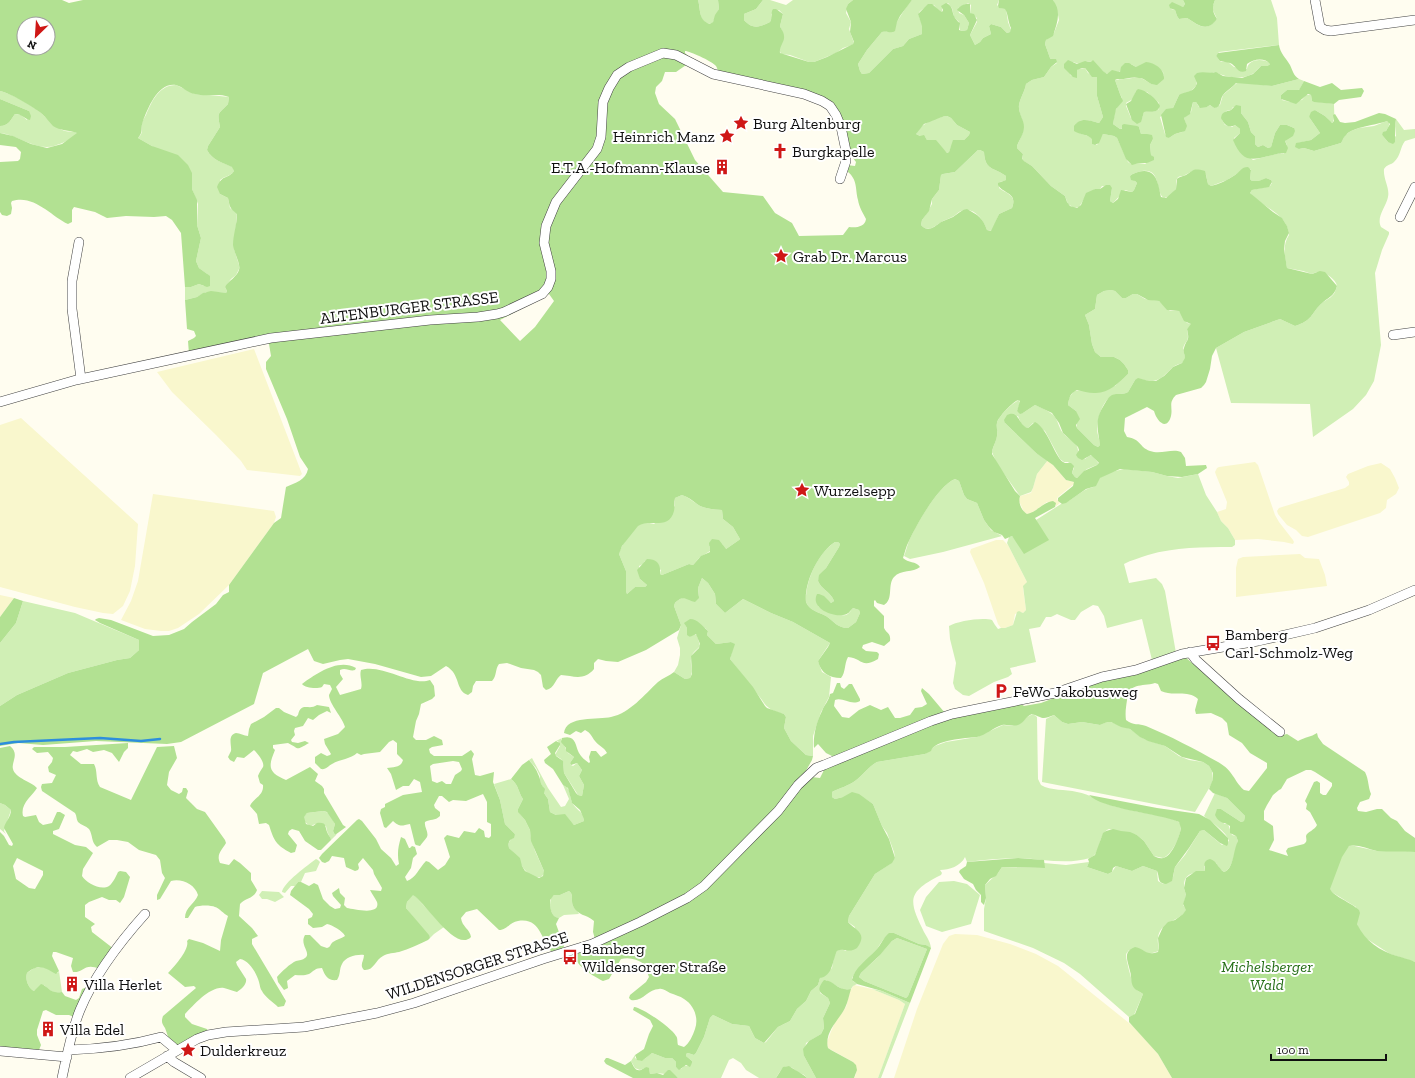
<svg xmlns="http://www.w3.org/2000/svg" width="1415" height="1078" viewBox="0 0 1415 1078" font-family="'Zilla Slab',serif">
<rect width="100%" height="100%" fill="#fffdf0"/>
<path fill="#f9f7cd" d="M254 349 302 474 300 476 247 470 241 461 216 435 172 392 157 372Z
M21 418 138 524 135 566 130 591 123 606 113 614 103 613 75 607 0 587V425Z
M1048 460 1053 465 1066 480 1074 482V484L1058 497 1057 499 1060 503 1055 507 1056 505 1047 502 1032 513 1027 514 1024 512 1019 501 1020 496 1031 493 1033 488 1037 474Z
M1255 462 1258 465 1275 515 1279 522 1293 540 1294 542 1293 544 1284 542 1258 539 1235 540 1228 528 1221 521 1217 512 1226 509 1227 502 1216 475 1215 472 1217 468 1219 467Z
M1381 463 1390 469 1395 478 1399 488 1396 494 1387 500 1386 508 1380 513 1308 537 1302 536 1296 530 1287 525 1278 514 1277 511 1279 508 1282 507 1345 488 1349 485V482L1346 477 1348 474 1368 466Z
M153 494 274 511 276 517 274 523 229 585 199 614 178 628 169 631H161L145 629 121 620 131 601 138 581Z
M996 540H1003L1008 545 1027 582 1023 588 1026 610 1023 613 1021 612 1015 614 1013 625 1005 628H1001L998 624 984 583 970 552 971 549Z
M1300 554 1305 558 1319 559 1325 575 1327 586 1236 597V568L1238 559 1243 557Z
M0 595 14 598 0 617Z
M955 934 977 935 1010 944 1036 954 1058 966 1134 1027 1158 1054 1172 1078H894L917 1009 943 944 949 936Z
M854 985 872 989 899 1000 905 1004 878 1078H854L856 1074 853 1062 828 1048 827 1042 830 1034 835 1022 846 1007 850 991Z"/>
<path fill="#d0efb5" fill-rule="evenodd" d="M698 0H718L719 9 712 24C698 24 701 9 698 0Z
M763 0H770L786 5 793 0H853L848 4 846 13 851 22 849 29 854 43 852 45 843 48 836 53 814 62H809L790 55 781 54 779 49C784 37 785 38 780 26L783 14 779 10 771 14 772 18 770 22C760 27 753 30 744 20V14L756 9Z
M912 0H999L997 5 1000 8 1006 9 1008 22 1011 30 1010 32 1007 33 1001 27 991 24 989 26 991 34 983 38 980 42 975 45 970 35 977 22V18L970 13 971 5 968 3 958 8 959 13 964 15 969 23 967 30 963 31 960 30 959 22 954 17 952 8 948 3 942 8V12L938 10 934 5C905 13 927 18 922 34L909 39 903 46 893 49 869 73 862 74 860 71 858 64 867 50 882 32 885 31 890 32C898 22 903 10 912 0Z
M1053 0H1183L1185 4 1183 7 1178 6 1171 9 1175 10 1177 16 1179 19 1187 18C1198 25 1206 33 1217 19L1212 8 1215 0H1271L1277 18 1279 45 1219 52 1216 56 1221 62H1228L1234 67 1247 69C1248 59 1262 58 1270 63L1269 66H1261C1258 68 1256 71 1254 73 1242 81 1226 77 1214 72L1197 81 1196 86 1189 93 1179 95 1173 108 1160 117 1165 134 1169 138 1175 134 1182 132 1186 124 1184 118 1191 112 1193 102H1196L1199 107H1207L1210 105 1214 108 1220 105 1223 95 1238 82 1272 86 1299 79 1304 81 1300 89 1297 91 1287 90 1281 95 1282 100 1290 102 1302 100 1306 95H1311L1312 101 1334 104C1334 111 1335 115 1333 122L1331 123 1325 116 1315 110 1309 117 1320 133 1311 140 1298 143 1299 149 1304 148 1314 151 1341 143 1345 135 1351 131 1359 128 1374 126 1387 121 1389 122C1390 127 1386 131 1382 135L1388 142 1396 136 1395 126 1396 119 1404 130 1415 129V138L1405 141C1400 147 1401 156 1394 162 1391 165 1387 164 1384 169 1383 179 1390 188 1388 197 1386 207 1376 217 1381 227L1389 232V234L1382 250 1375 273 1381 345 1374 381 1366 395 1353 409 1313 437 1310 404 1231 403 1216 348 1244 332 1280 319 1295 326C1313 320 1310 315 1321 304 1325 300 1332 298 1335 292 1335 291 1337 287 1337 286 1336 279 1324 271 1318 272 1316 272 1314 273 1312 274L1303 271 1287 268C1285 256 1282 246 1289 235 1287 212 1262 208 1250 193L1252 190 1270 186 1272 183 1271 180 1266 178 1260 181H1252L1250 179 1251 169 1238 173 1227 180 1211 186 1208 184 1206 175C1196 167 1195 170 1185 175 1183 177 1178 175 1177 179 1175 182 1177 186 1176 189L1170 196 1164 198C1154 192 1163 165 1138 172 1134 174 1133 173 1130 176L1137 183 1134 190 1132 192 1125 190 1113 203 1110 201 1112 188 1102 186 1100 189H1095L1084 199 1079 207 1074 208 1068 204 1065 196 1051 186 1032 166 1022 160 1023 154 1017 148V146C1019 141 1022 136 1023 131 1025 122 1018 114 1019 105 1020 98 1025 91 1026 84L1032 80 1044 77 1051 67 1057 63 1050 58 1045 44 1046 40 1054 33 1059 20 1057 10ZM1087 61 1091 62H1092C1098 65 1101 71 1107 74 1112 71 1113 71 1119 72L1131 64 1136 67 1155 65 1163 72 1164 76 1155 85C1148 83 1145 79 1140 78 1138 77 1118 80 1115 80L1120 94 1122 98 1115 111 1113 124 1120 129 1139 127 1141 134H1146L1153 139 1150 145 1151 155 1154 158 1145 164 1139 163 1131 164 1128 162 1117 138 1114 136 1103 134 1097 145 1092 144 1093 139C1088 134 1081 136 1074 129 1078 115 1090 121 1099 123L1103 117 1097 96V77L1088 73 1085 68 1078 69 1071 76 1070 73 1073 62 1079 64ZM1136 91 1147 92 1159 103V109L1156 111 1144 112 1142 118H1131L1126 106V103L1133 99ZM1233 107 1241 108V113L1248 122 1251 132 1255 136V144L1258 147 1263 145 1268 148 1271 147 1275 133 1280 125H1287L1294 128 1285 141 1287 145 1284 154H1276L1253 160 1236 145 1235 143 1234 138 1240 133V129L1235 125 1232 127 1225 125 1222 120 1226 111 1231 110Z
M176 85 195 94 210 95 229 97 228 104C218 115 217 111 220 127L208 146 207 150C212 160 223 163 233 167L234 171C231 176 225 176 220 180V194L228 198 230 208 237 213 234 249 239 265V269L236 275 231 279 225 287 227 291 226 293 206 292 197 297 185 300V287H191L199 284 204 286 207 274 199 268 196 261 201 238 197 225 198 204 192 189V176L152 146 138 138C144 132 141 130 142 124 142 121 145 117 146 115 152 101 159 85 176 85Z
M0 91C10 93 34 106 42 114 49 120 56 128 65 131 69 132 73 131 78 133 70 140 63 143 54 146 35 151 19 135 0 133V126C9 126 11 119 15 114L21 115 27 120 29 111 0 99Z
M947 116 951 118 957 125 970 132 969 135 964 140H958L951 147 949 152 947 153 933 140H927L925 137 920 136 916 134C920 124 937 117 947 116Z
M978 150H980L984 152C985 171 994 167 1006 176L1007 180 1000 182 999 188C1007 194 1017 195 1012 208L999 214 992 231 987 230C983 219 973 205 959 212 957 213 956 215 954 216 951 218 947 219 943 221 935 225 929 234 921 225L922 220 925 216 932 204V199L939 190 941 175 943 174 955 172Z
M1111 290 1115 291 1122 298H1126L1133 294H1137L1145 299 1159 301 1170 311H1179L1187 323 1192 324 1187 329C1190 344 1185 339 1183 349 1183 353 1187 357 1184 361 1182 364 1177 364 1173 367 1167 372 1162 380 1153 381 1146 382 1144 378 1135 380L1128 392C1123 395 1117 393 1112 396 1102 401 1098 418 1097 429 1097 434 1100 440 1100 445L1098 447 1094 445 1077 428 1076 411 1068 405 1069 398 1074 391 1115 386 1128 374V370L1124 364 1120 360 1114 357H1101L1095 352 1092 344 1089 325 1085 315 1095 309 1097 295 1104 291Z
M1019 400 1020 403 1017 411 1023 413 1035 405C1040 407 1047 410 1052 414 1058 418 1058 427 1063 433 1068 440 1079 442 1078 452L1085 459 1089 456 1092 455 1099 464 1087 469 1077 478 1075 477 1072 473 1074 468 1068 462H1064L1060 459 1045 431 1033 423 1028 428C1022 427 1020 421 1018 416L1005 423 1036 453 1048 460 1037 474 1033 488 1031 492 1020 496 997 464 992 452C993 446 996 442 997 436 998 432 996 428 997 423 998 417 1013 402 1019 400Z
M1124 469 1152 472 1167 476 1178 478 1198 474 1206 495 1217 512 1221 521 1228 528 1235 540V545L1232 547C1203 547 1175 547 1148 555 1140 558 1131 560 1124 564L1129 583 1156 578 1162 584 1165 591 1176 653 1152 660 1142 619 1107 628 1104 616 1098 606 1093 605 1081 612 1075 620H1071L1057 614 1051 617H1046L1040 627 1029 629 1036 662 1010 668 1012 674 1008 677 994 682 969 696 963 695 955 689 953 683 956 663 950 639 949 626C957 621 983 617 992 620L995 625 998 629 1001 628H1005L1013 625 1017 612 1019 611 1023 613 1026 610 1023 586 1027 582 1007 543 1009 537 1012 536 1016 541 1040 528 1036 520 1061 504C1073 501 1080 490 1093 487L1099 478 1111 472Z
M955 479 959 481 964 495 967 499 977 503 984 520 991 530 1002 536 943 552 910 559 904 556C906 551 907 546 909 541 916 525 938 486 955 479Z
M682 495C688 497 691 500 697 504 702 508 715 510 722 510L723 519 733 527 740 539 739 540 726 549H724L722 544 709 546 710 551 699 558 693 565 689 564 662 575 660 574 661 570 645 561 643 564 639 566 640 579 647 585 645 587H635L627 594 626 591V571L619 554C620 547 634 526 641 523 645 522 650 523 654 524L675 506V498Z
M835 542H838L840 544 839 547 826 568 820 575 818 581C821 589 832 593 834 601L831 603 828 601 818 606C822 610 840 617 846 615 849 614 851 610 853 608L859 610 860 613 856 622 848 628C837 628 834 621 826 616 818 612 809 610 806 602 805 581 818 553 835 542Z
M702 578 708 583 715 594 716 604 725 613 743 599 771 613 793 622 830 643 818 661 822 672 831 677 829 697 821 712 813 736V756L806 755 791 741 784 728 786 717 784 714C775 712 767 709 762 700L730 659 734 644 731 642 716 644 707 635 708 631 705 628 685 624 687 628 690 637 694 634 697 635 700 646C697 650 691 653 691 659 690 666 694 671 690 678L685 679 674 672 678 665 680 655V648L677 638 681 625 674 606 675 603C680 598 685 596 691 600L699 596 698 588Z
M23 601 75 613 139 640V650L130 658 117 660 68 673 17 695 0 706V643L16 623Z
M1033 714 1037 717 1038 779 1041 785C1051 791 1065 789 1077 792 1090 794 1100 802 1113 806 1129 810 1145 813 1161 816 1168 818 1176 819 1181 824 1182 834 1172 855 1163 858L1154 856 1144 841 1137 835 1109 829C1097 834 1102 854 1090 858 1067 865 1043 859 1019 858 1002 858 984 860 967 862L965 857C961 866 949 870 940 870L942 873 941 875C907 892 908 900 924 932 927 937 931 943 931 949L926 945 919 944 894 933H891C884 937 881 943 877 949 869 959 858 967 852 978L853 981 857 984 853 986 851 989 844 990 826 980 820 993 828 998 830 1003 823 1018 824 1028 821 1034 806 1043 804 1056 816 1078H807C804 1074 803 1074 799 1073 796 1071 794 1068 790 1067 783 1064 779 1073 776 1078H759L746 1070 741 1063 733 1058 729 1060 721 1078H678L674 1075 665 1074 657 1073 650 1074 649 1069 647 1067 640 1070 635 1068 631 1061 635 1055V1058C644 1064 645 1057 652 1053L665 1058H672L676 1062V1067L681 1069 684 1066H688L692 1063V1061L686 1056V1054L688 1053 694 1055 696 1053 704 1037 710 1018 713 1015 732 1024 749 1026 755 1038 764 1043 766 1042 778 1027 790 1021 797 1009 806 1001 811 991 818 985 820 978 832 968 834 957 837 951 841 949 846 951 855 927 848 922 849 916 875 874 890 864 895 858 894 852 887 833 882 826 873 804 864 798 843 797 835 799 832 797V792C840 788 848 786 855 781 863 775 868 767 877 762L925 754 935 746 946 742 977 737 1003 725 1013 726 1021 723 1027 717Z
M1054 715 1062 722 1068 724 1082 722 1100 725 1108 721 1130 729 1144 739 1165 746 1179 756 1189 760 1203 762 1209 766 1212 771 1213 779 1211 785 1195 812 1042 782 1046 719Z
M562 738 561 739 568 753 574 757 570 763 571 765 573 766 577 763 582 770 579 776 584 785 582 796 578 795 564 773 563 762 561 759 555 755 560 746 558 741H556Z
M532 758 548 788 561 807 565 806 569 799 563 785C572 788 569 798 573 804 576 809 581 811 584 817V821L574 825 566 816 556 815 550 812 548 799 544 793 543 787 540 783V776L536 768 529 760Z
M511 779C519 785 518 792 523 799L518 809 520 814 525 820 530 830 531 838 535 851 544 871 545 873 541 877C523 879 520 857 509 848V842L515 834 505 824 500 800 494 784Z
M1215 793 1227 798 1245 816 1244 821 1241 822 1221 809 1224 824H1228L1232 835 1236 836 1238 841C1235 850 1233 869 1224 872L1220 869 1216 863 1204 866 1205 871C1195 873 1184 872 1184 886 1184 890 1186 893 1186 896 1185 899 1184 902 1183 905L1187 910C1178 922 1160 921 1158 938 1157 942 1159 946 1159 951L1149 954 1142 950H1129C1127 953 1126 953 1126 956 1126 959 1133 987 1135 988 1137 991 1141 992 1143 994L1134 1015 1129 1017 1080 974 1064 963 1033 948 984 931V909L986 898 985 885 998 873 1002 867 1044 868V863L1066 865 1089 862 1087 867 1108 874 1112 872 1116 866 1132 871 1143 866 1157 871 1158 881 1163 884 1173 877 1175 867 1185 855 1200 831 1204 830 1222 845 1229 841C1226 831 1212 823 1204 816Z
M0 803 5 805 11 810 4 831 6 834 0 829Z
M323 811 329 813 335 824 333 831 335 835 337 834 331 840 327 831 326 826 315 824 311 826C306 824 303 821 304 816L307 813Z
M1350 845 1377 851 1400 850 1415 852V962L1390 954 1367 939 1360 932 1357 924 1356 907 1330 891V887C1334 876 1341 852 1350 845Z
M316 859 318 860 320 862 316 871 305 873 301 882H298L295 886H291L285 893 282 892C283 883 308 865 316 859Z
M954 881 967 884 980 895 971 924 942 932 926 926 920 910 926 897 939 882Z
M262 891 279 892 284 897 275 902 267 899H262L259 895Z
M569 891 571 893C573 897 571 902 573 906 575 909 577 910 579 914L564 915 559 918C550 917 549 905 551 898L554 895H560Z
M413 894 444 927 434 934 430 938 406 908 407 902Z
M897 938 927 949 908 996 906 998 864 981 859 977 861 973 877 958 892 941Z
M41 967C48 967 51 972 58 973L59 971 62 992H52L44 985 34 991C28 988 25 979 27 973L34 968Z
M872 989 882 991 910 1003 881 1078H878L905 1004 899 1000Z"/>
<path fill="#b2e192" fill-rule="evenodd" d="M0 0H62L69 3 83 0H698C701 10 698 20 710 24L713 22 715 15 719 9 718 0H763L756 9 744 14V20C753 30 760 27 770 22 773 17 770 14 773 9H776L783 14 780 26C781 29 784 32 784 36 785 42 779 46 780 53L809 62H814L827 57 853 44 854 42 850 32 851 22 846 9 848 4 853 0H912L900 16 897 22 895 31C891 34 886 30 882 32L867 50 858 64 860 71 862 74 869 73 893 49 903 46 909 39 922 34V26L918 14 928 4H932L939 10 942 12 943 10 941 6 946 3C954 6 951 11 955 18 955 18 959 23 960 23L959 30 963 31 967 30 969 23 964 15 957 10C959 6 966 3 970 4V13L974 14 977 20 970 35 975 45 980 42 983 38 991 34 989 26 991 24 1001 27 1007 33 1010 32 1011 28C1008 22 1008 13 1005 9L999 8 998 6 999 0H1053C1062 12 1057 23 1053 36L1046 40 1045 44 1050 58 1051 59H1056L1057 62 1051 67 1044 77 1032 80 1026 84C1025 91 1020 98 1019 105 1018 113 1024 120 1024 127 1024 134 1019 140 1017 146V148L1023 154 1022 159 1024 161 1032 166 1051 186 1065 196 1067 202 1070 206 1077 208 1081 205 1086 193 1095 189H1100L1106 185H1110L1112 188 1110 201 1113 203 1118 199 1121 190 1132 192 1134 190 1137 183 1135 181 1131 180 1130 176C1133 173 1134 174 1138 172 1157 167 1158 184 1161 197L1166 198 1176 189 1177 179C1180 176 1182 177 1186 175 1194 170 1193 168 1205 171L1208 184 1211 186C1219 184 1228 180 1235 175 1240 172 1241 167 1248 167L1251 170 1250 179 1252 181H1259L1266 178 1271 180 1272 182 1269 187 1252 190 1250 193 1273 212 1282 218 1287 226 1289 233 1285 241 1284 249 1287 268 1312 274 1320 271 1325 272 1337 286C1334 297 1328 297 1321 304 1310 315 1313 320 1295 326L1280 319 1244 332 1216 348 1212 356 1210 369 1206 382 1204 385 1201 388 1176 395C1168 403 1173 407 1171 416 1167 431 1157 422 1154 411L1147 407 1125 418 1124 431 1127 437C1141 439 1139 447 1150 451 1161 455 1172 448 1181 452L1185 458 1186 466 1206 465 1207 468 1198 474 1182 477 1167 476 1152 472 1120 469 1100 478 1096 486 1086 489 1066 503 1062 504 1058 501V498L1073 486 1074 482 1066 480 1053 465 1036 453 1005 423 1004 420 1007 415C1019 409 1018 425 1028 428L1035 422C1049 429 1055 460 1065 463 1067 463 1069 463 1071 463L1074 466 1072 473 1075 477 1077 478 1084 471 1097 465 1099 463 1091 455 1082 460 1078 458 1076 455 1079 450 1078 447 1063 433 1059 423 1052 413 1035 405 1023 413 1020 414 1017 411 1020 401 1018 400C1013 402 998 417 997 423 996 427 998 432 997 436 996 443 992 447 992 454L1015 491 1020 496C1018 503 1021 510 1027 514 1037 512 1043 502 1053 501L1056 503 1055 507 1035 518 1049 540 1024 554 1012 536 1005 539 1002 535 994 532 989 527 984 520 977 503 967 499 964 495 959 481 955 479C938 486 917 524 909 541 906 546 905 552 903 558 908 563 916 561 920 567 913 573 901 569 894 577 887 585 894 599 884 605L877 603 875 600 874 601V606L884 616V628C887 634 891 633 890 641L884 646 872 642 863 645 862 648 866 651 877 652 879 654 878 659C861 669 862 658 848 657 844 664 846 672 841 678 829 678 821 673 818 661L828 647 830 643 793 622 771 613 743 599 725 613 716 604 715 594 708 583 702 578 698 588 699 598 695 602C686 600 684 594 675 603L674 606 681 625 679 630 646 650 618 662 606 661 598 659 594 663V669C584 681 574 676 561 675 555 679 555 688 546 690L543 687 541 675 538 672 534 670 521 668 507 663 499 664C495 669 497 676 492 681H476L473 686 472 692 468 695C455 691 461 674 446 666L431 676 421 677 375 664 348 659 340 660 323 664 314 661 308 649 263 673 254 704 181 742 167 744 96 741 43 745 18 743 0 746V706L17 695 68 673 117 660 130 658 139 650V640L100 623 95 620 96 619 99 618 111 620 153 636 169 635 184 629 192 622 216 604 223 595 229 592V585L274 523 281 518 286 487C295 483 306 480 308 469L300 457 287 419 266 369V362L271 356 269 344 267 342 189 354 188 341 194 338 196 336 194 331 187 329 185 300 197 297 203 293 211 291 226 293 227 291 225 287C228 281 237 277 239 270 241 264 234 253 233 245 233 235 237 224 237 214 230 208 230 208 228 198L220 194 217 187C222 174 229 179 234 171L232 167C223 163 212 160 207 150L208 146 220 127C217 111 218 115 228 104L229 97C218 93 206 97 195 94 188 93 183 87 176 85 158 82 148 108 143 121 140 128 144 131 138 138L152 146 178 155 188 165 192 173V189L197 200V225L201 238 196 261 199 268 210 276V286L207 287 199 284 191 287H185L181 233 172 220 166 216 154 217 126 216 107 218 95 212 74 207 72 210V222L68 224C51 216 34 194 12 201L11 203 12 208 11 214 7 216 2 215 0 212V162L18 161 20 159 21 152 16 147 0 145V133L13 136 31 144 47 148 62 144 77 133C69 130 60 131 53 126 49 122 46 117 42 114 34 107 10 93 0 91ZM24 24H48V48H24ZM685 51C690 51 711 61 715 65 717 67 717 68 718 71L832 107 849 153 856 162 855 166 847 165V171C858 180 855 188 858 200 859 207 863 213 866 219 865 227 856 228 849 227L843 235 799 236 792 223 775 213 763 196 723 192 695 160 675 119 659 104 655 93 656 87 662 81 665 72H676L689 63 690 58 685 53ZM947 116 951 118 957 125 970 132 969 135 964 140H953L949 152 947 153 936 140H927L924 135 920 136 916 134 924 124C932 122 938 117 947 116ZM978 150H980L984 152C985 171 994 167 1006 176V180L998 183V185C1003 194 1018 192 1012 208L999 214 991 231 987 230C983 218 978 215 967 209 961 210 959 213 953 217 949 219 945 220 941 222 934 227 928 233 921 225L922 220 929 211 932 199 939 190 941 175 943 174 955 172ZM1111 290 1115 291 1122 298H1126L1133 294H1137L1148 300 1159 301 1167 310 1179 311 1184 321 1191 324 1187 329C1190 342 1187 338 1184 348 1182 351 1185 354 1185 358L1182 363 1173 367 1164 376 1156 381H1149L1138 378 1135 380 1128 392C1123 395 1117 393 1112 395 1108 397 1106 402 1104 405 1094 421 1098 428 1100 445L1098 447 1094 445 1077 428 1076 425 1080 419 1076 411 1068 405C1069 398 1070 393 1077 390 1083 391 1088 393 1094 393 1108 394 1119 383 1128 374V370L1124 364 1120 360 1114 357H1101L1095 352 1092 344 1089 325 1085 315 1095 309 1097 295 1104 291ZM549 294 554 301 535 327 520 341 500 320ZM682 495C688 497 692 500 697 504 702 508 715 510 722 510L723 519 733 527 740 539 739 540 726 549 719 540 712 539 709 543 710 552 701 556 693 565 689 564 662 575 660 574C661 564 657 559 647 559L637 570 640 579 647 585 645 587H635L627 594 626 591V571L619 554 622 546 638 526C649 518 669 531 674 511 675 507 674 502 675 498ZM835 542H838L840 544 839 547 826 568 819 575 818 581C821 589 832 593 834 601L831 603 824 596 819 594H817C810 608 832 617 843 615 848 615 850 611 853 608L859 610 860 613 856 622 848 628C837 628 834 621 826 616 818 612 809 610 806 602 804 582 819 552 835 542Z
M1183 0H1215C1212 7 1212 12 1217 19 1207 33 1198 25 1187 18L1179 19 1177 16 1175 10 1170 8 1169 5 1172 2 1183 7 1185 4Z
M1279 45C1280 53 1286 58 1290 65 1293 71 1293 75 1299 79L1272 86 1236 83C1233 87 1226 91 1223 95 1219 101 1222 107 1214 108L1210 105 1207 107 1200 108 1196 102H1193L1190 114 1184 118 1187 126 1185 131 1175 134 1169 138 1166 137 1161 115 1166 109 1173 108 1179 95C1186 91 1194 93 1197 83L1194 76 1197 73C1205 71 1208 74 1216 72L1223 76 1242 78 1253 74 1261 66H1268L1270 64C1265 57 1253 59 1247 64L1246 71C1237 74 1237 66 1230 63 1227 62 1223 62 1220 61L1216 56 1218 53Z
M1068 60 1077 64 1085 61 1091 62 1093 60 1103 71 1107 74 1112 70 1120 72 1121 67 1125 63H1129L1136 67 1146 62C1155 63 1165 69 1164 79L1157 85C1148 85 1146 78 1139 78 1132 76 1125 80 1117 79L1115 80 1120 94 1123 101 1116 109 1113 124 1120 129H1122V125L1124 124 1137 126 1139 127 1141 134H1147L1152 135 1153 139 1150 145 1151 155 1154 157V160L1147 163H1139L1132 165 1126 159 1117 138 1114 136 1103 134 1099 143 1095 145 1092 144V139C1088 134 1080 135 1074 131V126C1081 116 1090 121 1099 123L1103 117 1097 96V77H1092L1085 68H1082L1077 70V78L1073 77 1064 68V64Z
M1304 81 1320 87 1332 83 1341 90 1362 88 1364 91 1361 97 1339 100 1334 104 1314 102 1312 101 1311 95 1308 94 1296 104 1281 99V95L1287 90H1299Z
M1138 89C1146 90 1157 99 1160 106 1157 114 1151 111 1144 112L1141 122 1137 124 1132 120 1126 104 1131 101 1136 91Z
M0 99 29 111 31 116 30 120C25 119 22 114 15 114 11 119 9 126 0 126Z
M1236 105 1241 106V113L1248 122 1251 132 1255 136V144L1258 147 1263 145 1268 148 1271 147 1275 133 1280 125H1287L1294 128 1295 131 1293 136 1285 141 1288 148 1286 153C1282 154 1278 153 1273 155 1252 160 1243 164 1233 140L1240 133V129L1235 125C1228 129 1224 124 1221 118 1222 111 1226 112 1231 110Z
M1315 110 1325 116 1332 123 1334 121 1333 115 1335 114 1340 122 1345 123 1355 122 1379 113 1385 114 1396 119 1395 126V142L1393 144 1388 142 1382 135 1383 132 1386 131 1390 124 1387 121C1377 125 1352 127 1346 135 1343 138 1343 140 1341 143L1314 151 1304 148 1299 149 1295 147 1296 143 1311 140 1320 133 1309 117 1311 112Z
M14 598 23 601 16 623 0 643V617Z
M690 619C698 619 702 626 708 631L707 635 716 644 731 642 735 644 730 659 753 687 765 706 767 708 784 714 786 717 784 728 791 741 806 755 813 756 812 760 803 776 820 778 824 770 834 757 826 753 818 744 814 748C813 736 816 723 822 711 824 705 829 701 830 694L833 693 837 683H840L841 687 844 689 849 684H852L860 699V701C851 706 843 697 835 700L834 706 842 717 849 718 859 710 870 705 881 710 888 707 895 718H900L910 715 915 708 922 707 927 704 921 691 922 688 929 694 945 713 1021 704 1024 706 1041 703 1099 681 1185 657 1279 736 1287 734 1298 741C1305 737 1311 737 1317 733L1318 737 1323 744 1365 772C1369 780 1368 787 1371 794L1369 799 1360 802 1357 808 1358 811 1366 812 1377 809H1382L1391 818 1397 821 1405 831 1415 838V852C1402 851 1389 852 1377 851 1368 849 1357 844 1349 846L1342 857 1330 889C1333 896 1352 903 1359 910L1360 913 1357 924C1365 941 1380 951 1397 956 1403 958 1409 959 1415 962V1078H1172L1158 1054 1129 1022V1017L1135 1014 1143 994C1141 992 1137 991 1135 989 1130 984 1132 977 1130 971 1128 961 1122 952 1135 947 1146 949 1145 956 1158 952L1159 949 1158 938 1163 927 1168 922 1175 920 1183 914 1186 910 1183 904 1186 895 1184 888 1186 878 1196 871H1205C1205 866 1202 861 1210 859 1217 861 1218 868 1224 872 1234 869 1233 850 1238 841L1236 836 1230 833V826C1224 821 1220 825 1215 815L1217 809H1221L1241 822 1244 821 1245 816 1227 798 1213 793 1209 789 1213 779V773L1209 766 1203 762 1182 757 1165 746 1148 741 1140 737 1130 729 1121 727 1111 722H1107L1100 725 1082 722 1068 724 1062 722 1054 715C1042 720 1043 718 1032 714 1026 716 1024 723 1018 725 1013 727 1007 724 1002 725 993 728 986 735 977 737 966 738 934 740 931 751L925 754 877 762C868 767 863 775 855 781 848 786 840 788 832 792V797L835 799 843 797 852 792 859 794 873 804 882 826 889 839 895 858 892 863 875 874 849 916 848 922C856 931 868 933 857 948 848 954 845 947 837 951 832 961 833 976 820 978L818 985 811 991 806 1001 797 1009 790 1021 778 1027 764 1043 755 1038 749 1026 732 1024 713 1015 710 1018 704 1037 696 1053 694 1055 688 1053 686 1054V1056L692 1061V1063L690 1067 686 1065 679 1070 676 1067V1062L672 1058H665L652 1053 642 1061 637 1060 635 1055 644 1049 649 1034 653 1026 650 1020 633 1010 634 1007C643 1008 672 1028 676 1036 678 1038 677 1042 678 1045L684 1047C689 1044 693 1035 695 1029 699 1018 694 1005 684 999 680 996 675 995 670 993 666 991 663 988 659 989 648 989 643 1002 631 1000L629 998 630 995 646 982 649 977 644 964C637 959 629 957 621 959L609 979 603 981C595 977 574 965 575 955L594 946 595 939 593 932 594 921C586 914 578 916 573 906 571 902 573 897 571 893L569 891 560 895H554L550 900C550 908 551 917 559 918L556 924 564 946 563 948 552 952C541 941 541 917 518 921 510 922 507 930 499 930L477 909 466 912 461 918C462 927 470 929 471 937 456 953 425 902 413 895L407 902 406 908 429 935 430 938 428 940C419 944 409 949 399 952 394 953 388 953 383 956 375 960 374 971 364 970 359 965 364 961 364 955 357 954 345 957 342 964 339 969 341 974 337 980 328 981 325 976 322 968 315 968 314 971 309 974 304 976 299 975 295 975L287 981 288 988 284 990 278 982 277 977C281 972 291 963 296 961 299 960 303 960 305 958 312 953 299 945 305 935H310L321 946 327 948C331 947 330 944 333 942 337 939 341 939 345 936 343 931 332 925 327 924L322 927 313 928 308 924V919L312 917 313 914 309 909 290 895 291 891 298 882H301L309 886 314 883 318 885 323 899 330 906 335 909 340 908 341 905 333 896 332 893 339 888 340 893 345 898 344 905 347 908C354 909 381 916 377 902 375 898 372 894 370 890L381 891 382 888 374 874 373 870 363 858 358 864 359 868 358 870 355 871 346 867 344 858 332 856 329 861 325 863 322 862 319 858 322 854 357 820 359 819 362 821 376 839 381 849 391 858 396 866 399 864C397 854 398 847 401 837L405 839 409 848H410L412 846 415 847 417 854 413 858 411 868 405 877 407 881C416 878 419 868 426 861L429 862 438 870 445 865 450 857 444 838 447 835 459 838 464 831 475 833 479 828 484 831 485 837 489 838 491 836V824L487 822V802L483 794 466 801 453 800 449 802 442 796H439L434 805 435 808 440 812V816C435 821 430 819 425 822 424 827 429 832 427 837 425 840 422 843 420 846L416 845 415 844 410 824C401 826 400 827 393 821L386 828 384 827 380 813 381 809 385 807V804L403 795 422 792 420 782 414 779 409 786H403L396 790 391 774 387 768C393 767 401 768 403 760L397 754V743L393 740 389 742 380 752 364 754 361 755 357 753C351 759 340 759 332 764 328 766 326 770 321 769L315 763V757L321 753 327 756 330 755 331 754 325 744 324 739 338 734 345 727C343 718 329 704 329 695 330 693 331 691 332 689L330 685 324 684 322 687C317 689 305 688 302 684 316 674 338 658 356 668L355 670C350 672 346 667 340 670V674L343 679 336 687 340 695 361 689C363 683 359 676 361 670 382 663 412 687 430 680L434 686 435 696 432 699 421 704 419 714 416 721 413 737 416 740H426L434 736 442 740 443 745 432 747 429 749 430 753 434 756H462L471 750 474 754 472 759 475 775 480 776 494 772 493 782 500 800 505 824 515 834 514 838C509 840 508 842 509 848L520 858 522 866 525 871 539 878 543 876 544 871 531 841 530 830 525 820 518 812V809L523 799C518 792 519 785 511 779L522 765 529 760C532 764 536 768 538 774 542 782 538 781 545 789L544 793 548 799 550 812 556 815 565 814 574 825 584 821V819L580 810 572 803 568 788 563 785 553 769 545 763 544 760 551 754 547 747 556 741 560 743V745L555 753 556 756 563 761 564 773 576 793 578 795 582 796 584 785 579 776 582 770 577 763 571 765 570 763 574 757 566 751V748L561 742 562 738C576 734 575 745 579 753 581 757 585 760 589 763L590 762 589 757 591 751H596L601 757 607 753C604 747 599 746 595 741 591 736 591 733 585 730L581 733 576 731 570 735 564 733C566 715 599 720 611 717 630 713 644 695 658 682 663 678 669 676 674 672L685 679 690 678 692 674 691 656 699 648 700 644 696 634 690 637 687 635V628L684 623ZM1155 683 1158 684 1161 691C1173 697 1187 689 1198 699L1195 710 1196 714 1211 713 1222 718 1227 723 1229 735 1242 743 1250 753 1267 763V768L1249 791 1244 790C1233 780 1234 771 1218 762 1195 749 1170 736 1146 726 1139 723 1133 726 1126 720 1125 713 1126 707 1127 700 1129 682 1141 687 1155 683ZM453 761 459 762 462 769 461 771 455 775 451 784H446L442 781 437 783 432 781 430 766 433 764ZM1306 770H1311L1315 772 1332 783V786L1326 795H1323L1320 793V783L1317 781 1314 782 1305 801 1307 804 1306 809 1310 812 1317 825C1315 830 1307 832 1306 836 1306 838 1307 840 1306 842L1304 844 1288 848 1286 851 1288 856 1269 850 1274 840 1273 826 1264 820V811L1267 805 1273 795 1279 790 1281 789 1287 779Z
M317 705 329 707 331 713 327 711 319 715 313 720 308 718 303 726 295 728 294 731 295 735 291 740 292 742 298 743 305 741 309 743C295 751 300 749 288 743L273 745V748L275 750C268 767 268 772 286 780L310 767 318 774 315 781 322 786 324 789V793L343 825 346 827 335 835 333 831 335 824 327 812 323 811 307 813 304 817 306 824 313 826 317 823C328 822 324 827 328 834 329 836 331 838 331 840L321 850H318L305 841 299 831 292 829 289 831 288 834 297 845 295 852 291 853C276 845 274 841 269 825L266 823 259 824 257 814 250 806C253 798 264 796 263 785L260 783 258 776C259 773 261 770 263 767 265 762 257 753 254 750L244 758 237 757 234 762 230 760 228 757C229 755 230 753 231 751 232 746 227 735 236 733 240 733 244 736 248 736L249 729 251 724 264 717 276 708H279L284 712 296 717 298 715C301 701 309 711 317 705Z
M128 743V748L124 752 119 762 112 753 104 750 93 752 87 749 77 752 73 751 70 755 81 764H94C98 771 95 780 100 787L131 800 157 747 174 746 177 758 169 772 167 785 171 790 179 794 182 792 183 788H186L188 791 186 798 197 809 205 812 225 840 226 843C222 850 216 854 220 863L229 865 234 859 240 863 251 873V880L257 890C254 899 245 898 240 904L239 916 252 928 258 936 252 939V944L286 1001 284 1006 278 1007C274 1003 264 996 262 991 260 989 260 985 259 982 257 974 249 960 240 959L236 962 237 965 246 979C247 984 242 989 237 992 232 991 229 989 224 988 210 986 194 1005 185 1014V1017L192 1024 207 1029 208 1031 181 1047C167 1041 170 1041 165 1028 162 1023 161 1022 163 1016L196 988 194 986 185 987 168 973C174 967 190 949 187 941L189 939 203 943 220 951 221 940 228 916C224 914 219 908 215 907 211 905 200 905 195 907L188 918H185C185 907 195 904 198 895 195 884 181 878 171 881L160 899 157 900V895L165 878 162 873 160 860 156 855 139 850 128 842 117 840H109L97 847C91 842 93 835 89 829 86 826 81 825 78 822 76 819 77 816 75 813L42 791 41 787 42 784 52 783 56 775 49 772 48 767 52 762 53 758 48 752 37 753 32 749 34 747H65Z
M10 746C20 754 11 762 13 769 15 778 32 782 37 788 32 796 20 804 23 816L25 817 36 815 39 822 43 825 52 823 57 812H60L65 815 59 829 53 831V834L75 845 86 847 93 853 83 869 82 876C86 883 101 891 109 886 113 883 116 876 118 872L120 871 126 872 130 877 124 897 120 903 116 900H109L102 897 89 902 85 905V917L95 924 91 927 92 932 114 949 100 969C84 962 84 973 73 972L71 966 73 958 56 952H53L52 956 59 971 56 974C45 968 39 963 27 973 25 979 28 988 34 991L41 984C50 987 49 994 62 992L65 996 76 1000 79 998 82 989 87 987 74 1017 69 1015H56L46 1010 43 1011 37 1030V1035L41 1045 39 1050 36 1051 0 1049V832L4 836 9 845 12 846 13 844 4 828C5 822 11 817 11 810L5 805 0 803V748ZM17 858 43 871V875L35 889 29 888 16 879 13 866Z
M1089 795 1157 808 1199 814 1210 820 1228 838V844L1227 846 1220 843 1204 830 1200 831 1189 848 1175 867 1172 881 1166 884C1157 883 1160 878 1157 871L1143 866 1132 871 1116 866 1113 868 1112 872 1108 874 1087 867 1089 862 1088 859 1095 855 1103 833 1106 831 1113 829 1121 831 1130 832 1137 835 1144 841 1154 856C1156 857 1160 859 1163 858 1172 857 1180 835 1181 828L1179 822C1157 813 1102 809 1089 795Z
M1018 858 1044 860 1045 868 1002 867 996 876 990 879 985 885 986 898 984 905 981 902V895L976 890 973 884 964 879 959 872 960 870 966 866 967 862Z
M889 933H894L919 944 926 945 931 948 910 1003 882 991 857 984 852 980C854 968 868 959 876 950 881 945 883 938 889 933ZM897 938 927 949 908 996 906 998 864 981 859 977 861 973 880 955 892 941Z
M824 980C834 980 838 992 851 989 849 995 848 1002 845 1008 839 1020 824 1032 828 1048L831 1050 853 1062 856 1065 857 1070 854 1078H816L804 1056 803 1049 809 1041 821 1034 824 1028 823 1018 830 1003 828 998C819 992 816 990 824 980Z
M606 1058H608L625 1065 631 1061C633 1065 635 1072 641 1070 643 1069 645 1067 647 1067L649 1068 650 1074 657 1073 663 1075 668 1070H670L678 1078H633L606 1064 604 1061Z
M789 1066C792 1068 806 1076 807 1078H776L783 1067Z"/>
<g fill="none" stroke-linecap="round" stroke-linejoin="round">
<path stroke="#2d8edc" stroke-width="2.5" d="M0 744 14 742 100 738 141 741 160 739"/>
<defs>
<path id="minor" d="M1315 0 1320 27 1325 30 1331 31 1415 20
M1400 217 1415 187
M79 242 72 281V309L81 379
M1393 335 1415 332
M0 402 76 380 271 338 430 320 478 317 497 314 504 312 542 294 548 287 551 279V271L544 243 546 226 556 202 597 149 601 137 603 102 609 88 617 75 629 67 663 53 676 55 713 74 804 94 822 101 830 106 836 115 841 127 846 151V161L840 179
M1190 652 1196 660 1239 699 1280 732
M69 1050C98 1049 132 1045 161 1037L173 1047 176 1051
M0 1051 67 1057
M167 1056 174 1062 201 1078
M62 1078C67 1055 71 1032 80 1010 95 974 119 943 145 914
M130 1078 197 1039 208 1035 226 1032 304 1027 377 1013 414 1003 543 959 592 944 640 922 687 898 704 886 778 811 798 785 816 768 824 765 931 721 952 714 1055 693 1102 677 1136 670 1182 654 1258 641 1315 628 1369 610 1415 590"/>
</defs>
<use href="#minor" stroke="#424242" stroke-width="10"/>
<use href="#minor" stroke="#fff" stroke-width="9"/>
</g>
<defs>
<symbol id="sight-bare" viewBox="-9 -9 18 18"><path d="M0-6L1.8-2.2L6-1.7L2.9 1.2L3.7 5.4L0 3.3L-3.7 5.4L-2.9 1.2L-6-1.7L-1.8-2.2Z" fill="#cf1716" stroke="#fff" stroke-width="2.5" paint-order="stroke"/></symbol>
<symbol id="church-bare" viewBox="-9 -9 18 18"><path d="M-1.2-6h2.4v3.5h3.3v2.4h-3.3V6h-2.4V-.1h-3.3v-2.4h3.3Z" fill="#cf1716" stroke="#fff" stroke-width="2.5" paint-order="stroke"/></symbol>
<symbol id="building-bare" viewBox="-9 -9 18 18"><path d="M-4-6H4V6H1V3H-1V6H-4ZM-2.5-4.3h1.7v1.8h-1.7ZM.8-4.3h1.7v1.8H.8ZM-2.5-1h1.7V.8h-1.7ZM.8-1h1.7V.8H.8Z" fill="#cf1716" stroke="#fff" stroke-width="2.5" paint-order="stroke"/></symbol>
<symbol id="bus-bare" viewBox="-9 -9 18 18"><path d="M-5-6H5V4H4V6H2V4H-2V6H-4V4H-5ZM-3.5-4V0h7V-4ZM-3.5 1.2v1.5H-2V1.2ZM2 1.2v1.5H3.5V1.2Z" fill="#cf1716" stroke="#fff" stroke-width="2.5" paint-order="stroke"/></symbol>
<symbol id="parking-bare" viewBox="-9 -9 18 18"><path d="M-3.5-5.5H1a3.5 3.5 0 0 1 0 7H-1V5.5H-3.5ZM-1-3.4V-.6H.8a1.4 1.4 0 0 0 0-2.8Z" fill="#cf1716" stroke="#fff" stroke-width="2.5" paint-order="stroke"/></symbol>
</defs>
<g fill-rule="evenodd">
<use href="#sight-bare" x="730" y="112" width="22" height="22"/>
<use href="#sight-bare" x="716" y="125" width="22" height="22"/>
<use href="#church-bare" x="769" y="140" width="22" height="22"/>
<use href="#building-bare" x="711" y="156" width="22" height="22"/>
<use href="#sight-bare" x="770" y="245" width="22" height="22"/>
<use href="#sight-bare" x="791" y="479" width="22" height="22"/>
<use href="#bus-bare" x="1202" y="632" width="22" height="22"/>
<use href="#parking-bare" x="990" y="680" width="22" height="22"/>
<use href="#bus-bare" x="559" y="946" width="22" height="22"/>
<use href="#building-bare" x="61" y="973" width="22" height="22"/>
<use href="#building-bare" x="37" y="1018" width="22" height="22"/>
<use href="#sight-bare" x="177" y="1039" width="22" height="22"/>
</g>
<g text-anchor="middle" stroke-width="4" stroke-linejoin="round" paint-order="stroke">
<g font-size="16" fill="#0f0f0f" stroke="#fff" text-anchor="start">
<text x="753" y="129">Burg Altenburg</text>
<text x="715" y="142" text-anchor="end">Heinrich Manz</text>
<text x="792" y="157">Burgkapelle</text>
<text x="710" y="173" text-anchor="end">E.T.A.-Hofmann-Klause</text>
<text x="793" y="262">Grab Dr. Marcus</text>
<text x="814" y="496">Wurzelsepp</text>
<text x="1225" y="640">Bamberg<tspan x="1225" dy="18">Carl-Schmolz-Weg</tspan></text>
<text x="1013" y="697">FeWo Jakobusweg</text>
<text x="582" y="954">Bamberg<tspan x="582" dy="18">Wildensorger Straße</tspan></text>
<text x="84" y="990">Villa Herlet</text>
<text x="60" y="1035">Villa Edel</text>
<text x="200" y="1056">Dulderkreuz</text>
</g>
<g font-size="16" fill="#0f0f0f" stroke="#fff">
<text transform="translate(409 307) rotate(-7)" y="6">ALTENBURGER STRASSE</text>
<text transform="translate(477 965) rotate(-18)" y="6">WILDENSORGER STRASSE</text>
</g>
<g font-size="16" font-style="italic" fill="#256e17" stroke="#fff">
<text x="1267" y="972">Michelsberger<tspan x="1267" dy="18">Wald</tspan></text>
</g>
</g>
<g transform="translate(36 36) rotate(205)"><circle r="19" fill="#ffffff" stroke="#9f9f9f"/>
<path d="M0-3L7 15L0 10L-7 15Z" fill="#cf1716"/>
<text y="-6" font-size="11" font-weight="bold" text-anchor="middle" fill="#0f0f0f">N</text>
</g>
<path d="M1271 1054v6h115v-6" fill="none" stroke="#0f0f0f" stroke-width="2"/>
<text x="1277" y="1054" font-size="12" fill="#0f0f0f" stroke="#ffffff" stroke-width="3" paint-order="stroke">100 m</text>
</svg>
